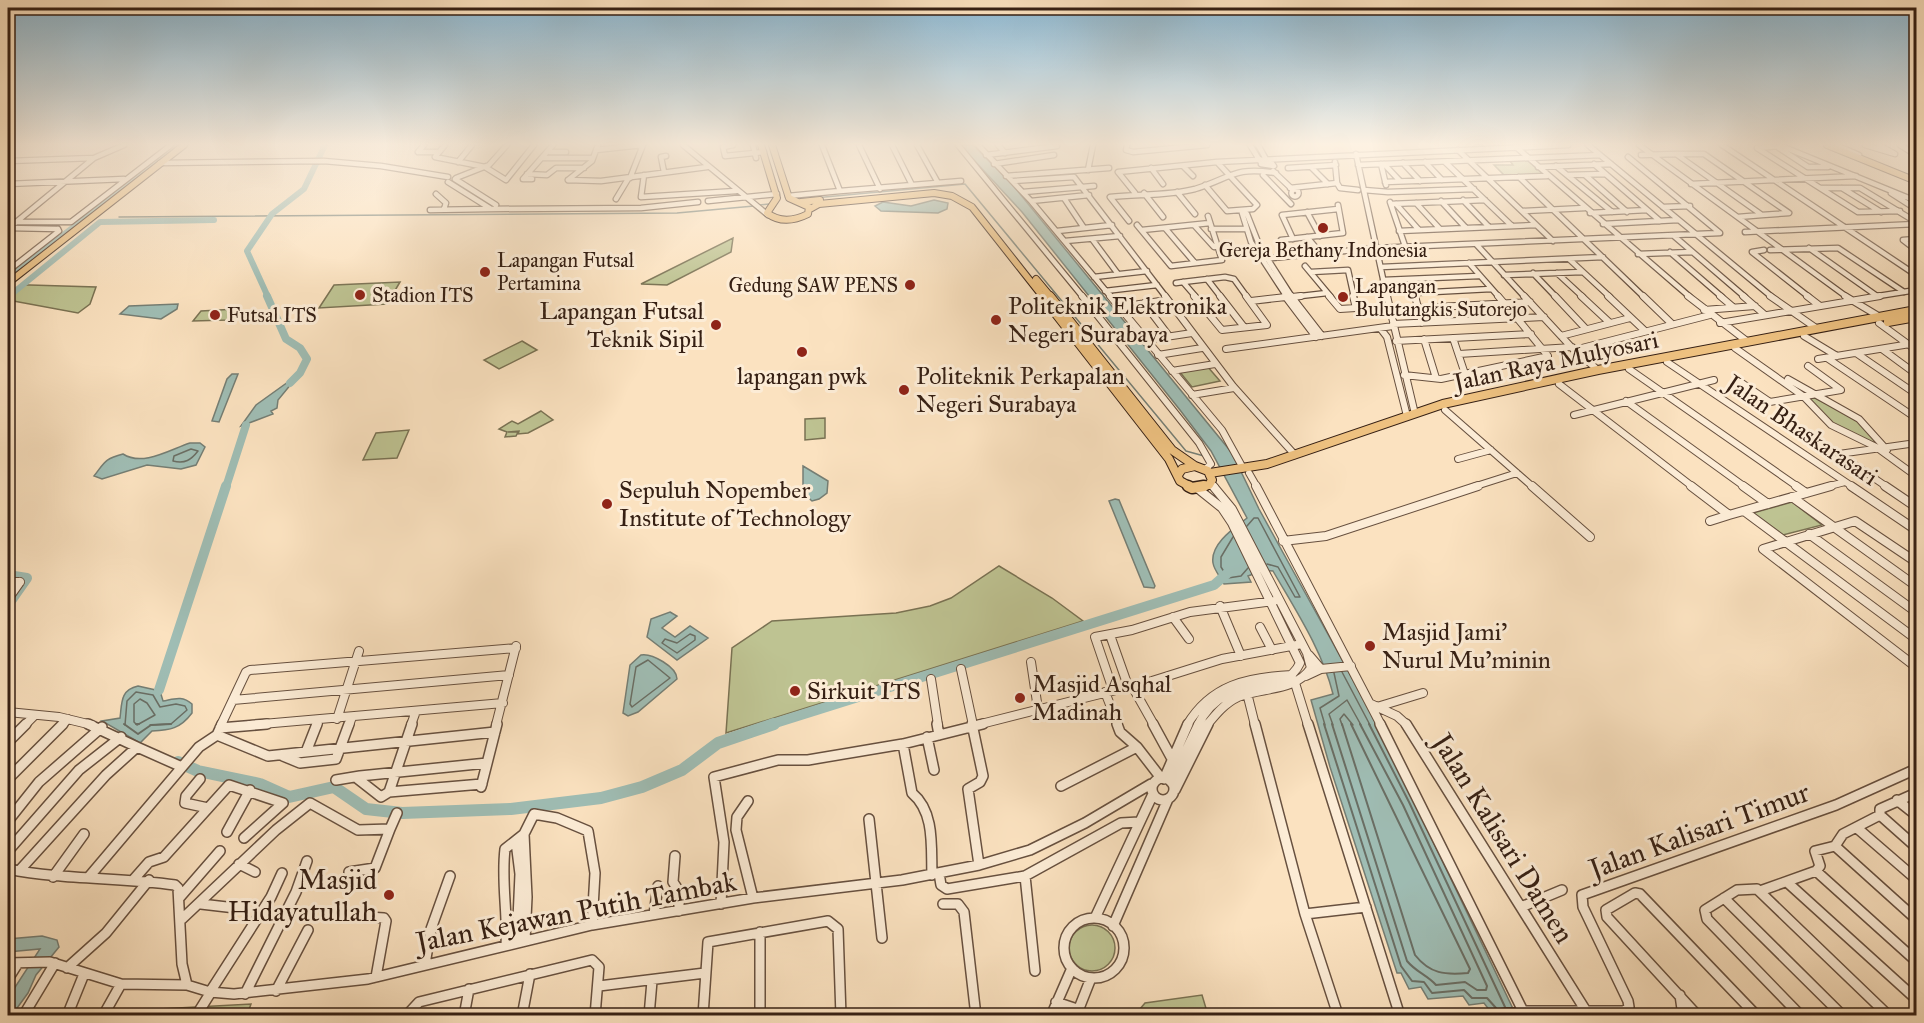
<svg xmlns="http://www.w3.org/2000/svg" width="1924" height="1023" viewBox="0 0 1924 1023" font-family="'IM FELL Great Primer',serif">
<rect width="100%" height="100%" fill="#fbe2c0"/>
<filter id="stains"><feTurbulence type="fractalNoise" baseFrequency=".00333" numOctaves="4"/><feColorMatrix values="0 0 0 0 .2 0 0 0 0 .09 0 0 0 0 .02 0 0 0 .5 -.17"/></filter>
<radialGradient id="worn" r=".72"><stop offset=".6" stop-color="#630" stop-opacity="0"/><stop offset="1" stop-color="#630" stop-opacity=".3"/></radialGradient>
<path fill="#bec392" stroke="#7a7253" stroke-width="1.5" d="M1527 160 1544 175 1506 177 1494 165H1513L1510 161Z
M733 238 731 252 667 285 641 284Z
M400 282 387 304 319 308 334 285Z
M23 285H30L96 287 90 304 78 313 8 300Z
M236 309 228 320 193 321 201 311Z
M522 341 537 350 499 369 484 360Z
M1207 366 1220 381 1192 387 1179 371Z
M1815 398 1857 419 1877 442C1849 445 1825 416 1808 399Z
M541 411 553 420 528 433 518 434 519 431 508 432H518L516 436 505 437 507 432 499 429 512 421 518 424Z
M825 418V438L805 440V419Z
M409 430 397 458 363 460 376 433Z
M1792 502 1822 525 1783 535 1753 513Z
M999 566 1052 598 1083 621 726 733 732 648 772 621 896 613 930 606 951 598Z
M1069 948a23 23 0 1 1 46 0a23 23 0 1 1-46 0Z
M1202 995 1208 1015H1142L1140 1009 1145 1003Z
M251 1004 247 1015 120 1016 122 1011Z"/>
<path fill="#9fbdb4" stroke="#757e74" stroke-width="1.5" d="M960 145H973L1011 183 1232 453 1259 509 1373 716 1516 1015H1493L1484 1003 1469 1005 1463 996 1428 999 1421 987 1409 989 1401 973H1397L1330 767 1311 700 1333 694C1322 650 1296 611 1273 571L1264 570 1248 576 1251 582 1224 584C1221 578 1214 570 1213 563 1210 544 1234 528 1247 518L1211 451 1180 410 1022 212Z
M934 200 948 203 947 209 938 213 881 211 875 206 883 202 911 206Z
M178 304 177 309 161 319 120 314 129 306Z
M232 374H238L219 422 212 421 227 379Z
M288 382 292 383 278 400 277 408 271 411 273 414 241 426 256 405Z
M190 443H200L205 447 196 465 181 469 147 465 102 479 94 476C105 462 104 459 123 454 143 467 171 449 190 443Z
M803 466 828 481 827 493 819 499 812 501 803 493Z
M1115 499 1119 500 1155 586 1154 588 1144 587 1109 501Z
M670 612 677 616 662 628 675 637 690 626 708 638 677 660 647 637 651 619Z
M641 655C652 653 677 667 677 679L638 712 628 716 623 713 630 665Z
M138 686 160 691 163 701C174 699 182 695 192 704V713C180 729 170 730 152 731L140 743 102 721 120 718C122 703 120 690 138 686Z
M42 936 57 940 59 947 36 975 28 993 12 1015H8V998L40 949 8 952V939Z"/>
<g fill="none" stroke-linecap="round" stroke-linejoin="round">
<path stroke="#6a6e64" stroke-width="1.5" d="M191 449 198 451C191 460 185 464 173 461L174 456Z
M1247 526 1254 518H1258L1300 597H1295L1278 567 1267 564
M1233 537 1221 557V567L1228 578 1241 576 1248 568
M690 634 695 636V640L677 653 662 643 665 639 677 643Z
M648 660 670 678 632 707 630 704 636 667Z
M1342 672 1370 725
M140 699 147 703 155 715 137 725 134 722V704Z
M125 725 127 701 136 692 153 695 160 707 176 704 185 706 187 710 171 724 150 725
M1325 725 1320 708 1339 696 1334 673
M1333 725 1329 714 1347 700 1361 725
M1342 725 1340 719 1344 714 1353 725"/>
<path stroke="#6a6e64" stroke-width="2" d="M124 724 138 734 151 725 171 724
M136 724H139
M1324 724 1401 966 1412 981 1424 982 1432 993 1464 990 1472 998H1487L1496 1008
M1332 724 1407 961C1416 972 1427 975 1436 985L1465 982 1477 990H1486L1487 986 1403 805 1360 724
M1342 724 1415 955C1430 974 1445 975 1468 973L1470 969 1351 724
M1369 724 1409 802 1505 1007"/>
<path stroke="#757e74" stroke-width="1.5" d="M814 198 965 184 1186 451 1204 456
M759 205 769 204
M119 217 677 213 754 206"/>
<path stroke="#9fbdb4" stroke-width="6" d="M8 278 179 145
M8 297 100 222 214 220
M268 297 247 251 272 214 304 189 325 145"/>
<path stroke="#9fbdb4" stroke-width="8" d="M267 296 286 339 300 348 307 359 300 373 290 383
M226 487 246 425"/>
<path stroke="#9fbdb4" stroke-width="10" d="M8 575 27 578 8 605
M159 690 226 486
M769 725 1214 585 1230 571"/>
<path stroke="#9fbdb4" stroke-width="12" d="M178 762 198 771 260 784 289 797 334 787 366 809 402 813 511 809 601 798 642 787 682 770 718 743 774 724"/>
<defs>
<path id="minor-far3" d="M424 145 418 152H439
M445 145 435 157 485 167 506 180 534 145
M683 145 768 215
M733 145 723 147 725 156 764 152
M753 145 756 158
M822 145 840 191 961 181
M859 145 880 189
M892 145 912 185
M917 145 938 183
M958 145 1083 297
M978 145 1031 201 1111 297
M998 145 1005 153
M1127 145 1126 150 1133 152 1207 145
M1250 145 1260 161
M1258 145 1267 161
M1588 145 1772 297
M1639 145 1847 297
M1722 145 1916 275
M1779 145 1916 201
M1836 145 1859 155
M1865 145 1895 154 1879 145
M1900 145 1916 155
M1781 146 1757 148 1858 212 1900 211
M1516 147 1690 297
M1779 148 1808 167H1828
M596 150 642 145
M1458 150 1553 241
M550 152H566
M1356 154 1387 297
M1676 154H1704L1789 213 1762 215
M986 155 1057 146
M1641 155 1676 154 1762 215 1738 217
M542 158H593
M8 161 94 158
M458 162 472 145
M1263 162H1271L1274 166 1261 164Z
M1335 162 1337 183
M1425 162 1442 180
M1445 162 1512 226
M160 163 324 161 381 166 448 177
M1403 163 1420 181
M994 164 1054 155
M1381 164 1386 185
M1384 164 1400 181
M1594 164 1660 221
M1358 165 1600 155
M1183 166 1193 176
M1556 166 1612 212
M1311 167 1328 184
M1538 167 1611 164
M1151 168 1163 184
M1288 168 1336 165
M1088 170 1093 145
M1273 171 1293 190
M664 172 661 157 666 156
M527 174 547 175 556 168H584
M644 175 641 197 736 191
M1263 175 1291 204
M1567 175 1605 174
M1585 175 1627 212
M1006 176 1109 168
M1519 177 1644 297
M456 178 489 165 507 145
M630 178 643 145
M455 179 496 205
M532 179H523L553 145
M568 180 601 181 707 167
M568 180 592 161 598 145
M1013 181 1074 177 1166 297
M448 182 491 209 641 208 698 202
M1385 182 1547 176
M1337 183 1340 188 1358 190
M8 184 124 179
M1691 184 1856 176
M1205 185 1227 211 1253 209 1257 205 1217 162 1568 145
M1290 188 1337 183
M1821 188H1860L1916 222
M1842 188 1881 212
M1291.5 193a3.5 3.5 0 1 1 7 0a3.5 3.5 0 1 1-7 0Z
M1364 190 1388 192 1474 189
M1023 192 1094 186
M1177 192 1195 214
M1135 193 1118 172 1217 162
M1144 193 1163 217
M1891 193 1916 209
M436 194 446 203 444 209
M788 196 840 191
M1064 198 1084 228
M616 199 628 179
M1463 200 1489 227
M708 201 777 194
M1031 201 1089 195
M1441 201 1466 228
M1390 202 1406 249
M1416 203 1440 229
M1391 204 1485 200
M1396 204 1419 230
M1663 207 1690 206
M430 210 490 209
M1522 211 1585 208
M1307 212 1320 236
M1590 213 1647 210
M1129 221 1110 197C1137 194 1169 196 1195 189 1231 178 1234 166 1276 173
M8 222H71L171 145
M15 223 94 158 124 145
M1603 224 1678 220
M1137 225 1171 266 1222 260 1208 216
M1194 225 1214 247 1219 246
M8 228 58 229
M1165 228 1195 263
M1211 229H1247
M1142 230 1210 223
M1057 231 1112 225
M1399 231 1536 225
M1745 232 1916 224
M1674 236 1745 297
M1307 237 1322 255
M1092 239 1118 274
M1293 239 1282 215 1338 209
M1916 239 1903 240 1916 250
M1281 240 1343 233 1338 205
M1065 241 1120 236
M1476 244 1525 297
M1809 248 1877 296
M1764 250 1752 252 1809 297
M1770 250 1838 248 1904 292
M1670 252 1722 297
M1638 254 1692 252
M1262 259 1376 248 1720 233 1628 157
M1569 259 1610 297
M1469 263 1499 297
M1305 266 1331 297
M1381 267 1603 257
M8 271 59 231 58 229
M1311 272 1348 270 1354 297
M1533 273 1556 297
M1557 273 1583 297
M1504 275 1582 272
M1094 277 1147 271
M1207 279 1221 297
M1410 279 1415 297
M1383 280 1479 276
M1183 282 1196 297
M1183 282 1225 277 1234 279 1247 297
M1176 283 1183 282
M1105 291 1157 285
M1414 293 1491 289
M1282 297H1286
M1287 297 1251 242 1242 213 1247 214 1260 247 1292 297
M1292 297 1327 293
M1872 297 1916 290"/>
<path id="minor-far2" d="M1082 296 1199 443 1211 464 1205 469
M1110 296 1222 430 1243 468
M1165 296 1233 386 1295 455
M1194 296 1222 330 1267 325 1246 296
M1220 296 1244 327
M1285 296 1316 337
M1291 296 1322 336
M1329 296 1340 309 1356 308 1353 296
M1387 296 1415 414
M1415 296 1422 323
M1498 296 1504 303
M1524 296 1574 350 1598 370
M1555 296 1586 329
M1581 296 1610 323
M1608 296 1645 331
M1643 296 1672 324
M1688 296 1748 342
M1720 296 1733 307
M1743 296 1765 315
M1770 296 1816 328
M1807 296 1820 306
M1845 296 1880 317
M1292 297 1301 296
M1251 301 1286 297
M1144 303 1169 336
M1119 307 1167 300
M1419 308 1530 302
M1704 310 1755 306
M1720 323 1880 296
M1879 323 1916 350
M1393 324 1544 317
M1380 328 1387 337 1407 416
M1561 336 1630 318
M1804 336 1837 356
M1453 338 1465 374
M1424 339 1436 378
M1146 340 1192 333
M1396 341 1531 334
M1735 348 1803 396 1831 425 1876 447 1916 476
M1226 349 1393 326
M1882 349 1916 374
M1574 350 1710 315
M1856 353 1916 394
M1459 354 1572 347
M1158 355 1202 348
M1827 358 1916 418
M1818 359 1916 343
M1667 362 1853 487
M1629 369 1798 487
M1172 371 1215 364
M1404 375 1441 379 1548 356 1517 318
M1736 379 1770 402 1841 390 1808 366
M1788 379 1859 419 1887 450
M1559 384 1693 487
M1192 395 1234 388
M1626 401 1745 487
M1445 410 1533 487
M1574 415 1714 380
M1458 459 1491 450
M1249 473 1257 487
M1211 483 1215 487
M1473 487 1517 473
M1826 487 1845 482
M1887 487 1839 454 1916 443"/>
<path id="minor-far1" d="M1256 486 1381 725
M1532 486 1590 537
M1691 486 1729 515 1831 486
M1743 486 1768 504
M1796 486 1806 493
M1851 486 1916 530
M1885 486 1916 507
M1197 488 1222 508 1232 523 1300 663C1282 702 1227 667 1198 725
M1792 497 1916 586
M1744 511 1916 639
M1710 521 1729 515
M1809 534 1916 612
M1283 541 1326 536 1478 486
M1916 562 1855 521 1763 549 1916 667
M8 582H20
M8 599 20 582
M1220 606 1241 656
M1173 617 1189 639
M1260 627 1272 650
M1110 635 1128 686
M1031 662 1038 709
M961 669 973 725
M1321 669 1351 666
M1306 676 1321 669 1309 655
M931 679 938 725
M1295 683 1308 725
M1132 686 1154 725
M1113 690 1095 637 1132 630 1190 612 1274 601
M1105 692 1118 725
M1247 693 1255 725
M233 700 509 675
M1371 704 1397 716 1407 725
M1377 707 1423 693
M8 712 59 717 92 725
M337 719 359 651
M25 725 35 715
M62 725 68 719
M221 725 246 672 250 670 516 648
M250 725 503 703
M317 725 318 722
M349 725 352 717
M411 725 416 711
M496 725 516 646
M977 725 1152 681 1222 659 1302 644
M1187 725C1211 685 1247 677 1292 675
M1207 725C1216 714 1225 703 1238 697 1262 687 1295 692 1311 668L1307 653 1232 509 1213 486"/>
<path id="minor" d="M88 724 137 747
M222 724 217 735 268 756 495 732
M937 724 939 735
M972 724 983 776 980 782 968 789 979 865
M1117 724 1120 732 1137 747 1161 778
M1153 724 1171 757
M1255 724 1305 914 1337 1012
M1308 724 1400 1016
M1380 724 1524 1013
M1406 724 1586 1011
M220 728 267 724
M927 737 934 770
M8 742 26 724
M903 744 912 793C935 812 931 847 932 875
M306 752 317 724
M283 756 300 763 336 759 349 724
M1152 789a11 11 0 1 1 22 0a11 11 0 1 1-22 0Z
M8 779 63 724
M200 779 186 796 185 803 208 808
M1164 779 1188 724
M336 780 360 776
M1171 782 1199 724
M1061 786 1137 747
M481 787 497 724
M1175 790 1208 724
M389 792 381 797 358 779 360 776 487 763
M389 792 482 784
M389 792 412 724
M1897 800 1916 815
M748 801 737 817 736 830 753 898
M1880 815 1916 847
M1880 815V809L1916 793
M869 819 882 938
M8 821 39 782 102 727
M1857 828 1916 879
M227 832 250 790
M524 834 527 897 525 940
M516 842 520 874 517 942
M1835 846 1843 834 1880 815
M8 851 79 770 121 737
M675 856 673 882 679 891V911
M239 864 255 872
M8 869C63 880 119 877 175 885L178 888 182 964 187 985
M19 871 106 775 137 747 182 767
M1816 871 1916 961
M349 872 375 868 390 829
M939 873 941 885 947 889 1025 876 1121 823 1139 822
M1025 876 1035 971
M53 877 84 834
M88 878 199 747 217 735
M134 879 149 862 164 857 229 785 283 803 244 838
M1788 883 1916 999
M1760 891 1816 871 1820 866 1815 851 1835 846 1916 919
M180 897 220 851
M1724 898 1843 1016
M201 904 244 909
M721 904 724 842 714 777 778 760H808L903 744 983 724
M943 904H958L964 912 976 1016
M1521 907 1562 890
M654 914 658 886
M1305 914 1366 907
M368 917 384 918 386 921 376 977
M1064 948a30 30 0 1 1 60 0a30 30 0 1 1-60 0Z
M1095 918 1153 794
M182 919 276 830 310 803 358 830 390 829 397 813
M1113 926 1168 799
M760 932V1016
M506 945C508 913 501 882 505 849L524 834 534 814 557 818 588 831 595 873 592 925
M8 963 50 962 121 984 187 985 210 992 234 994 368 979 592 925 753 898 902 880 979 865 1030 850 1085 823 1151 784
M425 964 431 929 450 876
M67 968 106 933 149 880
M8 979 18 963
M599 986 705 973
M276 991 308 930
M210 992 271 897 282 873
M245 994 296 892 307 861
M1680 995 1683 1016
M1056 1002 1077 1009
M69 1011 84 974
M23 1016 55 963
M103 1016 121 984
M196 1016 211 992
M406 1016 419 1002 592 960 599 967 595 1016
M464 1016 469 989
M522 1016 530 974
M649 1016 652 981
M703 1016 708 942 828 921 838 929 841 1016
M1051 1016 1072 968
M1076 1016 1091 978
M1484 1016 1523 1011H1624L1629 1007 1628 1001 1583 907 1582 895 1836 805 1916 769
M1698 1016 1607 917 1606 910 1635 893 1640 894 1757 1016
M1801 1016 1707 919 1705 910 1737 890 1757 889 1889 1016"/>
<path id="major-far2" d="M761 145 777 198 767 213C780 223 794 221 808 214L809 207 789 198 772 145
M1827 145 1916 181
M801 202 820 200
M810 209 819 204 934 193 952 196 972 207 1043 297
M1036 279 1051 297
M8 283 184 145"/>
<path id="major-far1" d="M1042 296 1169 459 1180 481 1191 487
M1050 296 1172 450 1195 466
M1888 322 1916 317
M1210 473 1267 464 1443 404 1598 370 1916 310
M1178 475 1182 469 1195 466 1208 471 1212 480 1209 485 1196 487"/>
<path id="major" d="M1188 486 1192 488 1204 486"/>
</defs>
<use href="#minor-far3" stroke="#67503f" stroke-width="7"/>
<use href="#minor-far2" stroke="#67503f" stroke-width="8"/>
<use href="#minor-far1" stroke="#67503f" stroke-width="10"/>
<use href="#minor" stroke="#67503f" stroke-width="12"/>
<use href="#major-far2" stroke="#362014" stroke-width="8"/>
<use href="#major-far1" stroke="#362014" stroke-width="10"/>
<use href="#major" stroke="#362014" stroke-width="13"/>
<use href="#minor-far3" stroke="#fcecd6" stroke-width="4.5"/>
<use href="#minor-far2" stroke="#fcecd6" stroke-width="6"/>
<use href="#minor-far1" stroke="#fcecd6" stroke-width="8"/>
<use href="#minor" stroke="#fcecd6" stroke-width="9"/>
<use href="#major-far2" stroke="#eec180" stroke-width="6"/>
<use href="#major-far1" stroke="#eec180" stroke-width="8"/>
<use href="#major" stroke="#eec180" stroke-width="10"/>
</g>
<linearGradient id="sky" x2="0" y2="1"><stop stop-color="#8bb8d3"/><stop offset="0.5" stop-color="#fdf2e3"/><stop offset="1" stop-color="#fdf2e3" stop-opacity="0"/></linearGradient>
<rect width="1924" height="288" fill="url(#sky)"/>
<g fill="#8f2418" stroke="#fcecd6" stroke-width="2">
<circle cx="1323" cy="228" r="6"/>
<circle cx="485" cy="272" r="6"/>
<circle cx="910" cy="285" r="6"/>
<circle cx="360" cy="295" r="6"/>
<circle cx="1343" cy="297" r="6"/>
<circle cx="215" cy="315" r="6"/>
<circle cx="996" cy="320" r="6"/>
<circle cx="716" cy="325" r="6"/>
<circle cx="802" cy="352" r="6"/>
<circle cx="904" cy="390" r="6"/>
<circle cx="607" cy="504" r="6"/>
<circle cx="1370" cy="646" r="6"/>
<circle cx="795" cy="691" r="6"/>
<circle cx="1020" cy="698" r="6"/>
<circle cx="389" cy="895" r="6"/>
</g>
<g text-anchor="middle" stroke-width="6" stroke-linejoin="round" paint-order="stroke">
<g font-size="20" fill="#362014" stroke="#fcecd6" text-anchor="start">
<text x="1323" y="257" text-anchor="middle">Gereja Bethany Indonesia</text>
<text x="497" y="267">Lapangan Futsal<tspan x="497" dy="23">Pertamina</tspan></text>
<text x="898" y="292" text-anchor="end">Gedung SAW PENS</text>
<text x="1355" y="293">Lapangan<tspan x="1355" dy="23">Bulutangkis Sutorejo</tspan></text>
<text x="372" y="302">Stadion ITS</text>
<text x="227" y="322">Futsal ITS</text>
</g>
<g font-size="24" fill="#362014" stroke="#fcecd6" text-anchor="start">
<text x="1008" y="314">Politeknik Elektronika<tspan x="1008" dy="28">Negeri Surabaya</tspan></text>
<text x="704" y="319" text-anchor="end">Lapangan Futsal<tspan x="704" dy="28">Teknik Sipil</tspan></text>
<text x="802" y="384" text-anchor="middle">lapangan pwk</text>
<text x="916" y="384">Politeknik Perkapalan<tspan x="916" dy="28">Negeri Surabaya</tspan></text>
<text x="619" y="498">Sepuluh Nopember<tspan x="619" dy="28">Institute of Technology</tspan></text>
<text x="1382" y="640">Masjid Jami'<tspan x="1382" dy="28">Nurul Mu'minin</tspan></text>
<text x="1032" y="692">Masjid Asqhal<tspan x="1032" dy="28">Madinah</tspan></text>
<text x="807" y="699">Sirkuit ITS</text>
</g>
<g font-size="24" fill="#362014" stroke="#fcecd6">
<text transform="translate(1556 361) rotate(-12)" y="8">Jalan Raya Mulyosari</text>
<text transform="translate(1802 430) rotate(34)" y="8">Jalan Bhaskarasari</text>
</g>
<g font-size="28" fill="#362014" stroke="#fcecd6">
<text transform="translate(1699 830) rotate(-20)" y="10">Jalan Kalisari Timur</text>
<text transform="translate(1504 838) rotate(58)" y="10">Jalan Kalisari Damen</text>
<text transform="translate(576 911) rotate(-11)" y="10">Jalan Kejawan Putih Tambak</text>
</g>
<g font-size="28" fill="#362014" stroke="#fcecd6" text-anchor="end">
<text x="377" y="889">Masjid<tspan x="377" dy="32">Hidayatullah</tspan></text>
</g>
</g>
<rect width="1924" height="1023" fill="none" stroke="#fbe2c0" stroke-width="30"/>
<rect x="9" y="9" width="1906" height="1005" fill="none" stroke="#362014" stroke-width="3"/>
<rect x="15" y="15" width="1894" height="993" fill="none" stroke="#362014" stroke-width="1.5"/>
<rect width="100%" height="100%" filter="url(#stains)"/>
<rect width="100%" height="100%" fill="url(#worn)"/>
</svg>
